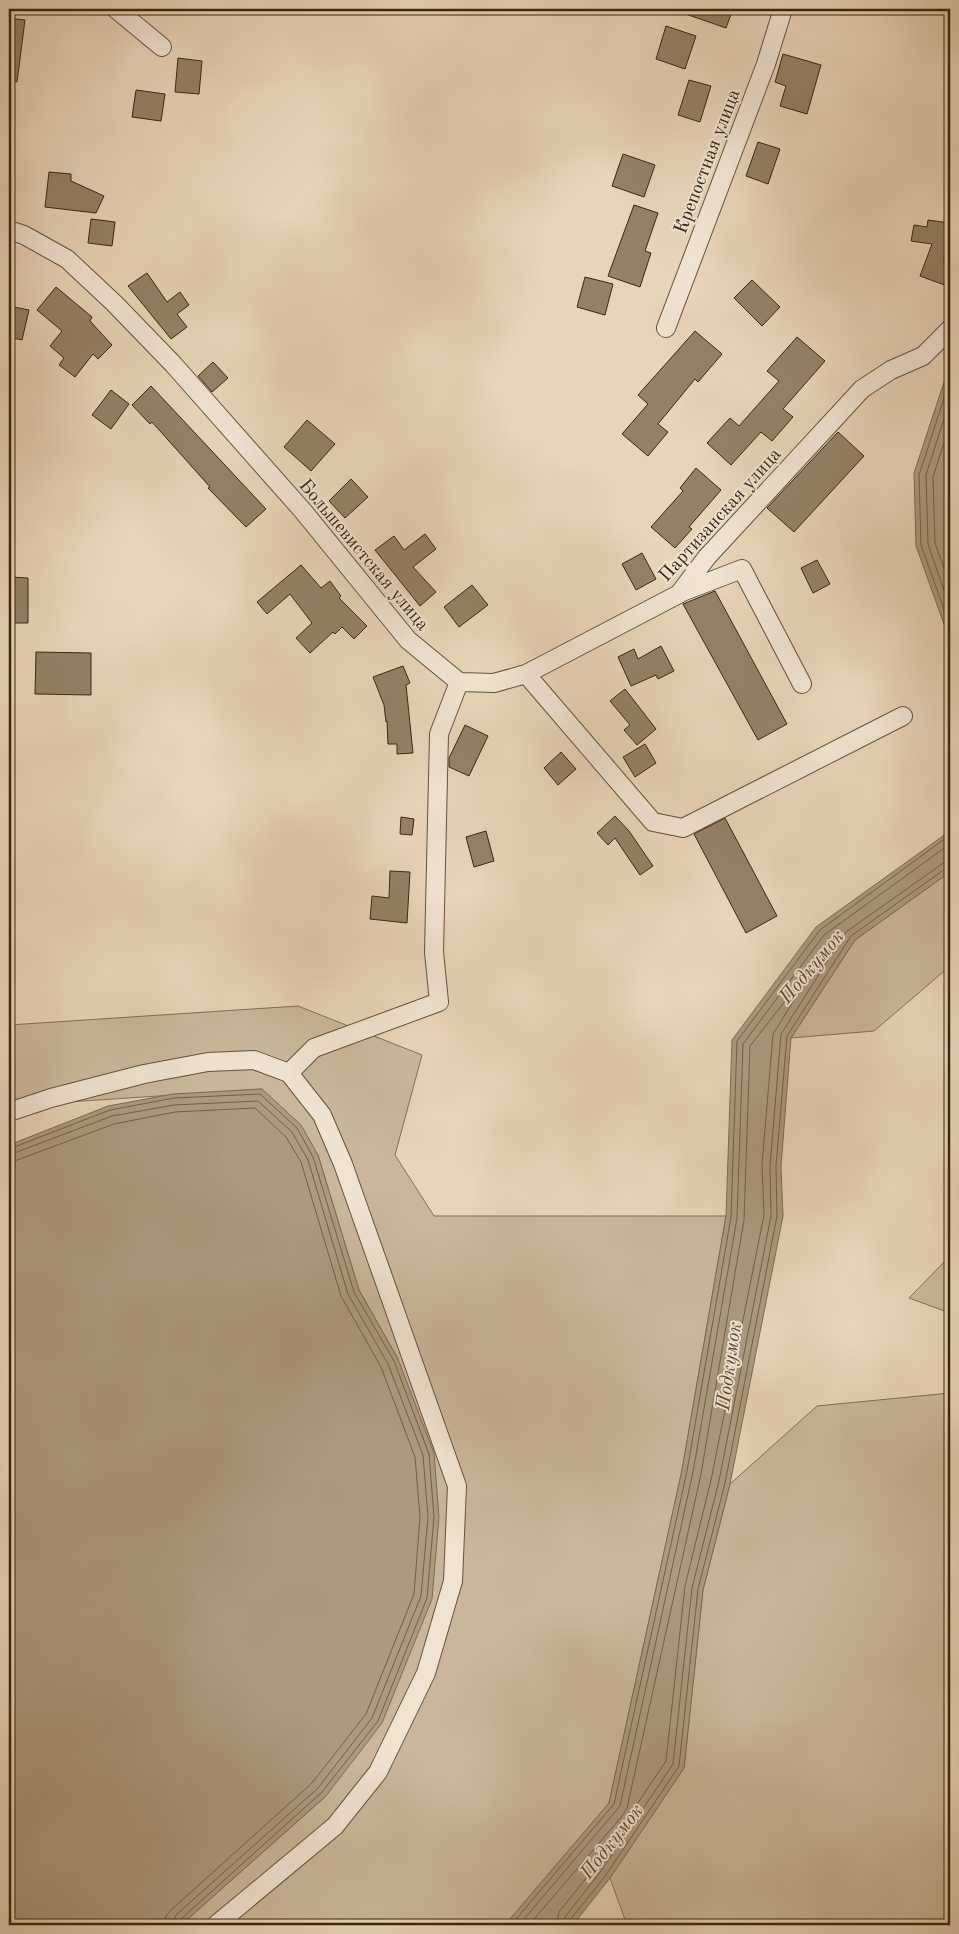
<svg xmlns="http://www.w3.org/2000/svg" width="959" height="1934" viewBox="0 0 959 1934" font-family="'Old Standard TT',serif">
<rect width="100%" height="100%" fill="#e8d4b8"/>
<filter id="stains"><feTurbulence type="fractalNoise" baseFrequency=".004" numOctaves="4"/><feColorMatrix values="0 0 0 0 .2 0 0 0 0 .09 0 0 0 0 .02 0 0 0 .5 -.17"/></filter>
<radialGradient id="worn" r=".72"><stop offset=".6" stop-color="#630" stop-opacity="0"/><stop offset="1" stop-color="#630" stop-opacity=".3"/></radialGradient>
<path fill="#cab79b" stroke="#826f54" d="M950 872 949 967 874 1031 791 1038 855 940Z
M298 1006 422 1055 395 1155 434 1216H726L682 1470 609 1803 505 1925H181L326 1796 398 1359 359 1290 318 1155 262 1089 9 1106V1025Z
M950 1256V1313L909 1298Z
M950 1393V1925H627L610 1878 684 1768 703 1590 730 1484 817 1406Z"/>
<path fill="#ac997e" stroke="#7e6b51" d="M950 364V641L916 546 914 473Z
M950 827V872L855 940 791 1038 781 1166 783 1216 730 1484 703 1590 684 1768 610 1878 573 1925H505L609 1803 682 1470 726 1216 732 1040 816 927 943 836Z
M262 1089 301 1125 318 1155 359 1290 398 1359 434 1453 439 1517 432 1599 382 1723 326 1796 181 1925H9V1145L108 1106 173 1094Z"/>
<g fill="none" stroke-linecap="round" stroke-linejoin="round">
<path stroke="#726046" stroke-width="1" d="M950 380 919 475 921 545 950 626
M950 400 926 475 928 544 950 608
M950 424 933 477 935 543 950 585
M9 1149 110 1110 174 1098 260 1094 297 1128 313 1157 354 1292 394 1361 429 1454 434 1517 427 1598 378 1721 322 1792 181 1919 179 1925
M9 1155 112 1116 174 1105 258 1101 292 1132 308 1160 348 1294 388 1364 423 1455 428 1517 421 1596 372 1718 318 1788 176 1915 172 1925
M9 1163 114 1124 175 1112 255 1108 286 1137 301 1162 341 1296 381 1367 415 1457 420 1517 414 1594 366 1714 312 1783 171 1910 166 1916 165 1925
M511 1925 614 1804 687 1471 731 1217 737 1041 820 930 950 835
M519 1925 620 1806 693 1472 737 1218 743 1044 824 935 950 844
M529 1925 623 1815 627 1808 701 1474 744 1220 750 1046 807 973 809 976 773 1034 762 1165 764 1215 711 1480 685 1586 666 1761 595 1867 559 1912 556 1925
M563 1925 565 1917 601 1871 673 1764 692 1588 719 1481 771 1216 770 1166 781 1034 846 932 942 864 950 862
M569 1925 570 1920 606 1875 679 1766 698 1589 725 1483 777 1216 776 1166 787 1036 851 936 945 869 950 868"/>
</g>
<path fill="#948166" stroke="#39270e" d="M677 9H733L726 28 677 11Z
M9 18 25 20 17 82 9 81Z
M666 26 696 36 685 69 656 59Z
M783 54 821 65 807 114 780 106 786 86 775 82Z
M178 58 202 61 199 94 175 92Z
M689 80 711 86 700 122 678 115Z
M136 90 165 94 161 121 132 117Z
M758 142 780 149 768 184 746 176Z
M623 154 655 165 644 197 612 186Z
M49 172 71 174V181L104 196 96 213 45 207Z
M634 205 658 213 645 251 651 253 640 287 608 276Z
M91 219 115 222 112 246 88 243Z
M928 220 949 223 944 263 950 266V287L920 276 932 244 911 241 914 225 927 227Z
M147 273 167 302 180 292 189 305 177 314 187 327 171 339 128 286Z
M585 277 613 284 605 315 577 307Z
M752 280 780 307 762 326 734 298Z
M56 287 92 317 90 321 112 345 98 359 93 354 75 377 59 365 64 358 50 346 62 331 37 310Z
M9 306 29 310 22 340 9 337Z
M695 331 722 354 698 382 695 379 658 424 668 432 648 456 622 434 648 404 638 395Z
M797 337 825 361 783 409 793 417 772 441 761 432 731 465 707 443 730 418 739 426 779 381 767 371Z
M213 362 228 378 212 392 198 376Z
M151 386 266 509 246 527 208 488 210 487 152 422 150 424 132 405Z
M111 390 129 404 111 429 92 415Z
M307 420 335 444 311 471 284 447Z
M838 432 864 456 794 532 767 508Z
M696 468 721 490 689 527 692 529 675 548 651 527 683 491 680 488Z
M351 479 368 497 345 518 329 501Z
M425 534 436 549 413 567 436 592 420 606 375 550 394 536 404 550Z
M642 553 656 579 636 590 622 564Z
M817 560 830 584 813 593 801 568Z
M301 565 321 588 330 581 341 596 339 598 367 626 354 639 342 627 335 634 333 632 310 653 296 638 312 623 290 594 267 614 257 602Z
M9 577 28 578V623H9Z
M472 585 488 605 459 627 444 607Z
M715 591 787 724 758 740 683 604Z
M661 646 674 671 658 679 656 675 631 686 618 657 634 649 638 659Z
M36 652 91 653V695L35 694Z
M403 666 410 683 406 685 413 753 397 754V744H388L387 721 386 722 384 705 373 677Z
M625 689 656 729 637 745 624 730 630 725 610 701Z
M465 725 488 736 469 776 449 767V758Z
M645 744 656 763 635 777 623 757Z
M561 752 576 769 558 785 544 768Z
M615 816 629 831 653 866 640 875 615 838 608 845 597 833Z
M401 817 414 819 412 835 400 834Z
M725 818 777 916 746 933 694 834Z
M486 831 494 861 474 867 466 837Z
M390 871 410 872 407 923 370 919 372 896 389 898Z"/>
<g fill="none" stroke-linecap="round" stroke-linejoin="round">
<defs>
<path id="minor" d="M116 9 162 47
M9 230 24 235 67 259 114 303 173 364 303 511 408 640 459 682
M666 328 766 64 783 9
M682 592 742 569 802 684
M526 674 653 822 683 828 903 716
M459 682 494 683 526 674 679 594 707 557 862 389 891 370 923 356 950 329
M289 1073 314 1048 439 1002 434 952 439 734 459 682
M9 1112 51 1098 144 1074 208 1062 254 1060 289 1073 322 1115 343 1164 457 1486 453 1581 426 1673 378 1772 335 1826 216 1925"/>
</defs>
<use href="#minor" stroke="#655238" stroke-width="20"/>
<use href="#minor" stroke="#f0e3d1" stroke-width="18"/>
</g>
<g text-anchor="middle" stroke-width="4" stroke-linejoin="round" paint-order="stroke">
<g font-size="19" fill="#39270e" stroke="#f0e3d1">
<text transform="translate(706 161) rotate(-69)" y="7">Крепостная улица</text>
<text transform="translate(719 514) rotate(-48)" y="7">Партизанская улица</text>
<text transform="translate(365 554) rotate(50)" y="7">Большевистская улица</text>
</g>
<g font-size="20" font-style="italic" fill="#5c4930" stroke="#f0e3d1">
<text transform="translate(811 966) rotate(-50)" y="7">Подкумок</text>
<text transform="translate(728 1366) rotate(-82)" y="7">Подкумок</text>
<text transform="translate(611 1841) rotate(-52)" y="7">Подкумок</text>
</g>
</g>
<rect width="959" height="1934" fill="none" stroke="#e8d4b8" stroke-width="30"/>
<rect x="10" y="10" width="939" height="1914" fill="none" stroke="#39270e" stroke-width="2.5"/>
<rect x="15" y="15" width="929" height="1904" fill="none" stroke="#39270e"/>
<rect width="100%" height="100%" filter="url(#stains)"/>
<rect width="100%" height="100%" fill="url(#worn)"/>
</svg>
